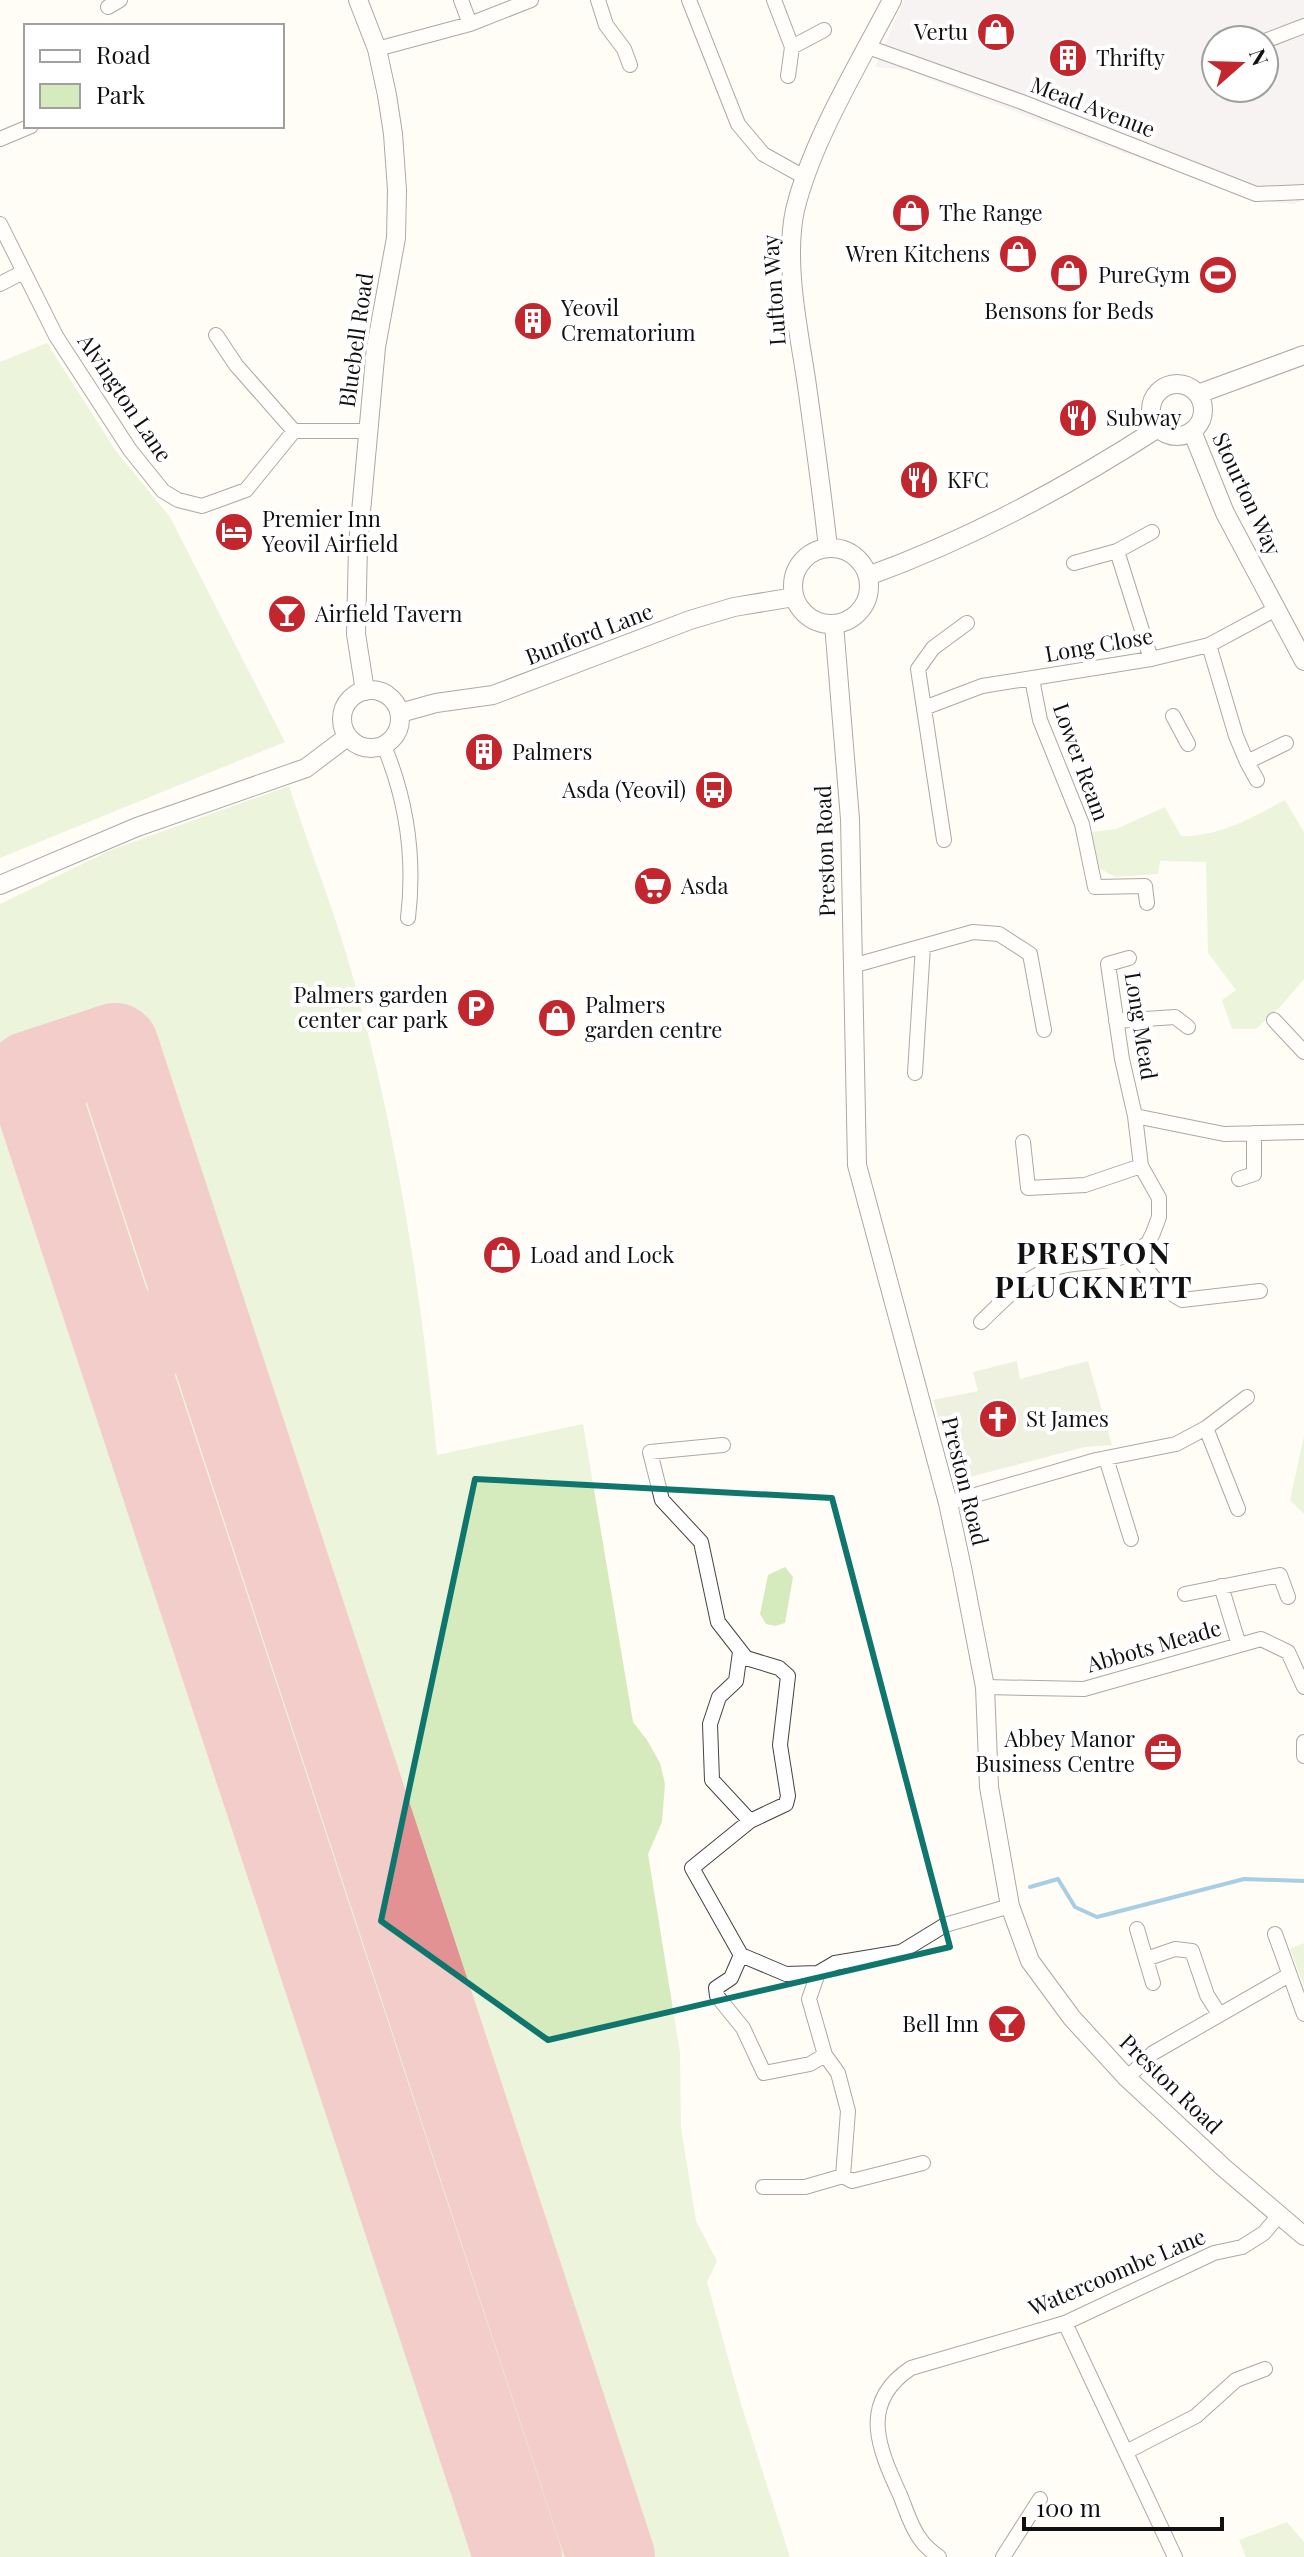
<svg xmlns="http://www.w3.org/2000/svg" width="1304" height="2557" viewBox="0 0 1304 2557" font-family="'Playfair Display',serif">
<rect width="100%" height="100%" fill="#fffdf5"/>
<path fill="#eee6ef" fill-rule="evenodd" d="M904 0H1304V200L1293 204 1261 201 1110 148 906 70 875 67ZM1216 40H1264V88H1216Z"/>
<path fill="#d5ebbd" d="M47 343 116 451 170 517 285 742 0 858V362Z
M289 786C311 853 338 920 356 988 398 1140 422 1299 437 1455L583 1424 633 1722 647 1740 660 1763 665 1784 662 1822 648 1854 680 2053 681 2127 696 2221 717 2261 707 2282 741 2404 790 2557H0V904L111 850Z
M1285 800 1304 832V979L1281 1006 1256 1029H1232L1222 1000 1236 990 1208 953 1206 862 1160 861 1158 874 1115 877 1099 868 1091 832 1116 829 1165 807 1181 836C1221 836 1251 818 1285 800Z
M1304 1436V1514L1290 1500Z
M785 1567 793 1577 785 1623 775 1626 766 1624 760 1614 768 1575Z
M1304 1943V1986L1290 1949Z
M1287 2522 1304 2542V2557H1246L1239 2540Z"/>
<path fill="#d9e3c4" d="M1017 1361 1020 1379 1088 1361 1112 1445 1085 1447 958 1480 933 1400 978 1391 973 1372Z"/>
<g fill="none" stroke-linecap="round" stroke-linejoin="round">
<path stroke="#3f96cf" stroke-width="4" d="M1030 1887 1058 1879 1075 1907 1097 1917 1244 1879 1304 1881"/>
<path stroke="#e29292" stroke-width="88" d="M115 1047 204 1318 119 1346 30 1075Z
M518 2557 119 1346 204 1318 611 2557"/>
<defs>
<path id="minor" d="M461 0 470 24
M598 0 606 25 624 49 630 65
M689 0 738 124 763 154 797 173 806 175
M774 0 792 47
M108 7 120 0
M1265 41 1304 26
M868 47 1022 102 1256 194 1304 192
M377 49 470 24 531 0
M788 76 792 47 824 30
M0 139 31 126
M0 224 56 336 130 450 163 491 178 500 202 506 246 490 294 431
M0 284 23 272
M216 335 236 365 294 431H368
M1117 551 1151 659
M1074 563 1117 551 1152 532
M1209 645 1236 736 1247 762 1286 743
M1032 679 1040 720 1082 824 1095 887 1145 886 1147 903
M924 708 982 686 1151 659 1209 645 1276 609
M1173 716 1188 744
M384 746C407 801 415 859 408 918
M1247 762 1257 780
M944 840 918 669 933 648 967 623
M1129 958 1108 964 1122 1059 1135 1116 1141 1166 1159 1198V1217L1153 1233 1148 1243 1134 1253 1162 1288 1182 1300 1260 1291
M852 966 973 932 999 934 1030 954 1044 1030
M1274 1020 1304 1052
M1116 1021 1175 1017 1188 1027
M915 1073 923 946
M1135 1116 1224 1134 1304 1132
M1023 1142 1028 1188 1085 1185 1141 1166
M1239 1179 1254 1174V1133
M981 1322C1007 1297 1029 1271 1067 1265 1090 1262 1113 1262 1134 1253
M1206 1428 1238 1509
M723 1445 650 1452 662 1500 701 1542 718 1622 746 1658 779 1668 788 1676 780 1745 788 1796 786 1804 750 1821 692 1868 741 1955 786 1974 818 1973 835 1963 901 1952 945 1925 1010 1906
M1106 1458 1131 1539
M948 1503 1096 1460 1176 1444 1206 1428 1247 1397
M1221 1586 1239 1645
M1185 1594 1280 1575 1288 1597
M740 1652 736 1681 719 1697 710 1724 712 1780 750 1821
M985 1687 1084 1689 1261 1639 1288 1652 1304 1687
M1304 1742V1756
M1137 1929 1153 1983
M1275 1934 1304 2014
M741 1955 731 1978 716 1988 717 1996 743 2028 764 2073 810 2064 825 2055
M1146 1959 1175 1949 1192 1951 1207 1995 1219 2014
M818 1973 809 1999 825 2055 838 2073 848 2111 843 2176 852 2181 923 2163
M1127 2078 1153 2053 1289 1975
M763 2187H805L843 2176
M1065 2323 1175 2557
M1126 2452 1196 2416 1236 2380 1265 2369
M939 2557C933 2552 925 2547 921 2540 911 2528 906 2509 900 2495 879 2449 858 2403 911 2368L1065 2323 1214 2253 1242 2247 1264 2233 1279 2215
M1003 2557 1040 2499"/>
<path id="tertiary" d="M358 0 377 49 387 95 393 134 397 190 396 238 376 347 358 545 356 634 365 691
M1151 410a26 26 0 1 1 52 0a26 26 0 1 1-52 0Z
M1198 394 1304 355
M1192 431 1225 513 1304 661
M828 548C822 492 814 436 806 379 798 327 784 261 795 210 812 140 859 64 892 0
M793 586a38 38 0 1 1 76 0a38 38 0 1 1-76 0Z
M868 576C970 539 1067 487 1158 428
M834 624 850 819 857 1165 948 1503 962 1568 985 1687 989 1787 1010 1906 1030 1961 1072 2018 1127 2078 1224 2168 1304 2236
M342 719a29 29 0 1 1 58 0a29 29 0 1 1-58 0Z
M400 713 436 703 493 695 690 620 734 607 794 597
M0 885 137 827 306 768 347 737"/>
</defs>
<use href="#minor" stroke="#444" stroke-width="16"/>
<use href="#tertiary" stroke="#444" stroke-width="20"/>
<use href="#minor" stroke="#fff" stroke-width="14"/>
<use href="#tertiary" stroke="#fff" stroke-width="18"/>
</g>
<path d="M0 0H1304V2557H0ZM475 1479 832 1498 950 1947 548 2040 381 1921Z" fill="#fffdf5" fill-opacity=".55" fill-rule="evenodd"/>
<path fill="none" stroke="#0f766e" stroke-width="6" stroke-linejoin="round" d="M475 1479 832 1498 950 1947 548 2040 381 1921Z"/>
<defs>
<symbol id="shop-disc" viewBox="-11 -11 22 22"><circle r="9.5" fill="#c4262e" stroke="#fff"/><path d="M-5-2.5h2.3a2.7 3.5 0 0 1 5.4 0H5L5.5 6h-11ZM-1.5-2.5h3a1.5 2.3 0 0 0-3 0Z" fill="#fff"/></symbol>
<symbol id="building-disc" viewBox="-11 -11 22 22"><circle r="9.5" fill="#c4262e" stroke="#fff"/><path d="M-4-6H4V6H1V3H-1V6H-4ZM-2.5-4.3h1.7v1.8h-1.7ZM.8-4.3h1.7v1.8H.8ZM-2.5-1h1.7V.8h-1.7ZM.8-1h1.7V.8H.8Z" fill="#fff"/></symbol>
<symbol id="stadium-disc" viewBox="-11 -11 22 22"><circle r="9.5" fill="#c4262e" stroke="#fff"/><path d="M0-5a6.5 5 0 1 0 0 10a6.5 5 0 1 0 0-10ZM-3.5-1.8h7v3.6h-7Z" fill="#fff"/></symbol>
<symbol id="restaurant-disc" viewBox="-11 -11 22 22"><circle r="9.5" fill="#c4262e" stroke="#fff"/><path d="M-5-6h1v4h1v-4h1v4h1v-4h1v5L-1.5 .5V6h-2V.5L-5-1ZM5-6V6H3V1.5H1.5Q1.5-4 5-6Z" fill="#fff"/></symbol>
<symbol id="hotel-disc" viewBox="-11 -11 22 22"><circle r="9.5" fill="#c4262e" stroke="#fff"/><path d="M-6-4.5h1.5V1H6V5H4.5V3h-9V5H-6ZM-4 0a1.8 1.8 0 1 1 3.6 0ZM.5 0V-2.5h3Q6-2.5 6 0Z" fill="#fff"/></symbol>
<symbol id="bar-disc" viewBox="-11 -11 22 22"><circle r="9.5" fill="#c4262e" stroke="#fff"/><path d="M-6-5H6L.8 .8V4.5H3.5V6h-7V4.5H-.8V.8Z" fill="#fff"/></symbol>
<symbol id="bus-disc" viewBox="-11 -11 22 22"><circle r="9.5" fill="#c4262e" stroke="#fff"/><path d="M-5-6H5V4H4V6H2V4H-2V6H-4V4H-5ZM-3.5-4V0h7V-4ZM-3.5 1.2v1.5H-2V1.2ZM2 1.2v1.5H3.5V1.2Z" fill="#fff"/></symbol>
<symbol id="supermarket-disc" viewBox="-11 -11 22 22"><circle r="9.5" fill="#c4262e" stroke="#fff"/><path d="M-6-5.5h2.5l.6 2H6L4.5 2H-2.5L-4.4-4H-6ZM-1.5 3.2a1.3 1.3 0 1 0 .1 0ZM3 3.2a1.3 1.3 0 1 0 .1 0Z" fill="#fff"/></symbol>
<symbol id="parking-disc" viewBox="-11 -11 22 22"><circle r="9.5" fill="#c4262e" stroke="#fff"/><path d="M-3.5-5.5H1a3.5 3.5 0 0 1 0 7H-1V5.5H-3.5ZM-1-3.4V-.6H.8a1.4 1.4 0 0 0 0-2.8Z" fill="#fff"/></symbol>
<symbol id="church-disc" viewBox="-11 -11 22 22"><circle r="9.5" fill="#c4262e" stroke="#fff"/><path d="M-1.2-6h2.4v3.5h3.3v2.4h-3.3V6h-2.4V-.1h-3.3v-2.4h3.3Z" fill="#fff"/></symbol>
<symbol id="office-disc" viewBox="-11 -11 22 22"><circle r="9.5" fill="#c4262e" stroke="#fff"/><path d="M-6-3h4V-5.5h4V-3h4V5H-6ZM-1-4.5V-3h2v-1.5ZM-6 0V1H6V0Z" fill="#fff"/></symbol>
</defs>
<g fill-rule="evenodd">
<use href="#shop-disc" x="974" y="10" width="44" height="44"/>
<use href="#building-disc" x="1046" y="36" width="44" height="44"/>
<use href="#shop-disc" x="889" y="191" width="44" height="44"/>
<use href="#shop-disc" x="996" y="232" width="44" height="44"/>
<use href="#shop-disc" x="1047" y="251" width="44" height="44"/>
<use href="#stadium-disc" x="1196" y="253" width="44" height="44"/>
<use href="#building-disc" x="511" y="299" width="44" height="44"/>
<use href="#restaurant-disc" x="1056" y="396" width="44" height="44"/>
<use href="#restaurant-disc" x="897" y="458" width="44" height="44"/>
<use href="#hotel-disc" x="212" y="510" width="44" height="44"/>
<use href="#bar-disc" x="265" y="592" width="44" height="44"/>
<use href="#building-disc" x="462" y="730" width="44" height="44"/>
<use href="#bus-disc" x="692" y="768" width="44" height="44"/>
<use href="#supermarket-disc" x="631" y="864" width="44" height="44"/>
<use href="#parking-disc" x="454" y="986" width="44" height="44"/>
<use href="#shop-disc" x="535" y="996" width="44" height="44"/>
<use href="#shop-disc" x="480" y="1233" width="44" height="44"/>
<use href="#church-disc" x="976" y="1397" width="44" height="44"/>
<use href="#office-disc" x="1141" y="1730" width="44" height="44"/>
<use href="#bar-disc" x="985" y="2002" width="44" height="44"/>
</g>
<g text-anchor="middle" stroke-width="8" stroke-linejoin="round" paint-order="stroke">
<g font-size="22" fill="#111" stroke="#fff" text-anchor="start">
<text x="968" y="40" text-anchor="end">Vertu</text>
<text x="1096" y="66">Thrifty</text>
<text x="939" y="221">The Range</text>
<text x="990" y="262" text-anchor="end">Wren Kitchens</text>
<text x="1190" y="283" text-anchor="end">PureGym</text>
<text x="561" y="316">Yeovil<tspan x="561" dy="25">Crematorium</tspan></text>
<text x="1069" y="319" text-anchor="middle">Bensons for Beds</text>
<text x="1106" y="426">Subway</text>
<text x="947" y="488">KFC</text>
<text x="262" y="527">Premier Inn<tspan x="262" dy="25">Yeovil Airfield</tspan></text>
<text x="315" y="622">Airfield Tavern</text>
<text x="512" y="760">Palmers</text>
<text x="686" y="798" text-anchor="end">Asda (Yeovil)</text>
<text x="681" y="894">Asda</text>
<text x="448" y="1003" text-anchor="end">Palmers garden<tspan x="448" dy="25">center car park</tspan></text>
<text x="585" y="1013">Palmers<tspan x="585" dy="25">garden centre</tspan></text>
<text x="530" y="1263">Load and Lock</text>
<text x="1026" y="1427">St James</text>
<text x="1135" y="1747" text-anchor="end">Abbey Manor<tspan x="1135" dy="25">Business Centre</tspan></text>
<text x="979" y="2032" text-anchor="end">Bell Inn</text>
</g>
<g font-size="22" fill="#111" stroke="#fff">
<text transform="translate(1093 107) rotate(21)" y="8">Mead Avenue</text>
<text transform="translate(774 290) rotate(-94)" y="8">Lufton Way</text>
<text transform="translate(356 340) rotate(-82)" y="8">Bluebell Road</text>
<text transform="translate(125 398) rotate(56)" y="8">Alvington Lane</text>
<text transform="translate(1247 494) rotate(65)" y="8">Stourton Way</text>
<text transform="translate(589 634) rotate(-21)" y="8">Bunford Lane</text>
<text transform="translate(1099 645) rotate(-10)" y="8">Long Close</text>
<text transform="translate(1081 762) rotate(70)" y="8">Lower Ream</text>
<text transform="translate(825 851) rotate(-92)" y="8">Preston Road</text>
<text transform="translate(1141 1026) rotate(81)" y="8">Long Mead</text>
<text transform="translate(965 1481) rotate(76)" y="8">Preston Road</text>
<text transform="translate(1154 1646) rotate(-16)" y="8">Abbots Meade</text>
<text transform="translate(1171 2084) rotate(44)" y="8">Preston Road</text>
<text transform="translate(1117 2272) rotate(-23)" y="8">Watercoombe Lane</text>
</g>
<g font-size="30" font-weight="bold" letter-spacing="2" fill="#111" stroke="#fff">
<text x="1094" y="1264">PRESTON<tspan x="1094" dy="34">PLUCKNETT</tspan></text>
</g>
</g>
<rect x="24" y="24" width="260" height="104" fill="#ffffff" stroke="#a0a0a0" stroke-width="2"/>
<rect x="40" y="50" width="40" height="12" fill="#ffffff" stroke="#a0a0a0" stroke-width="2"/>
<text x="96" y="64" font-size="24" fill="#111111">Road</text>
<rect x="40" y="84" width="40" height="24" fill="#d5ebbd" stroke="#a0a0a0" stroke-width="2"/>
<text x="96" y="104" font-size="24" fill="#111111">Park</text>
<g transform="translate(1240 64) rotate(70)"><circle r="38" fill="#ffffff" stroke="#a0a0a0" stroke-width="2"/>
<path d="M0-6L14 30L0 20L-14 30Z" fill="#c4262e"/>
<text y="-12" font-size="22" font-weight="bold" text-anchor="middle" fill="#111111">N</text>
</g>
<path d="M1024 2517v12h198v-12" fill="none" stroke="#111111" stroke-width="4"/>
<text x="1036" y="2517" font-size="24" fill="#111111" stroke="#ffffff" stroke-width="6" paint-order="stroke">100 m</text>
</svg>
